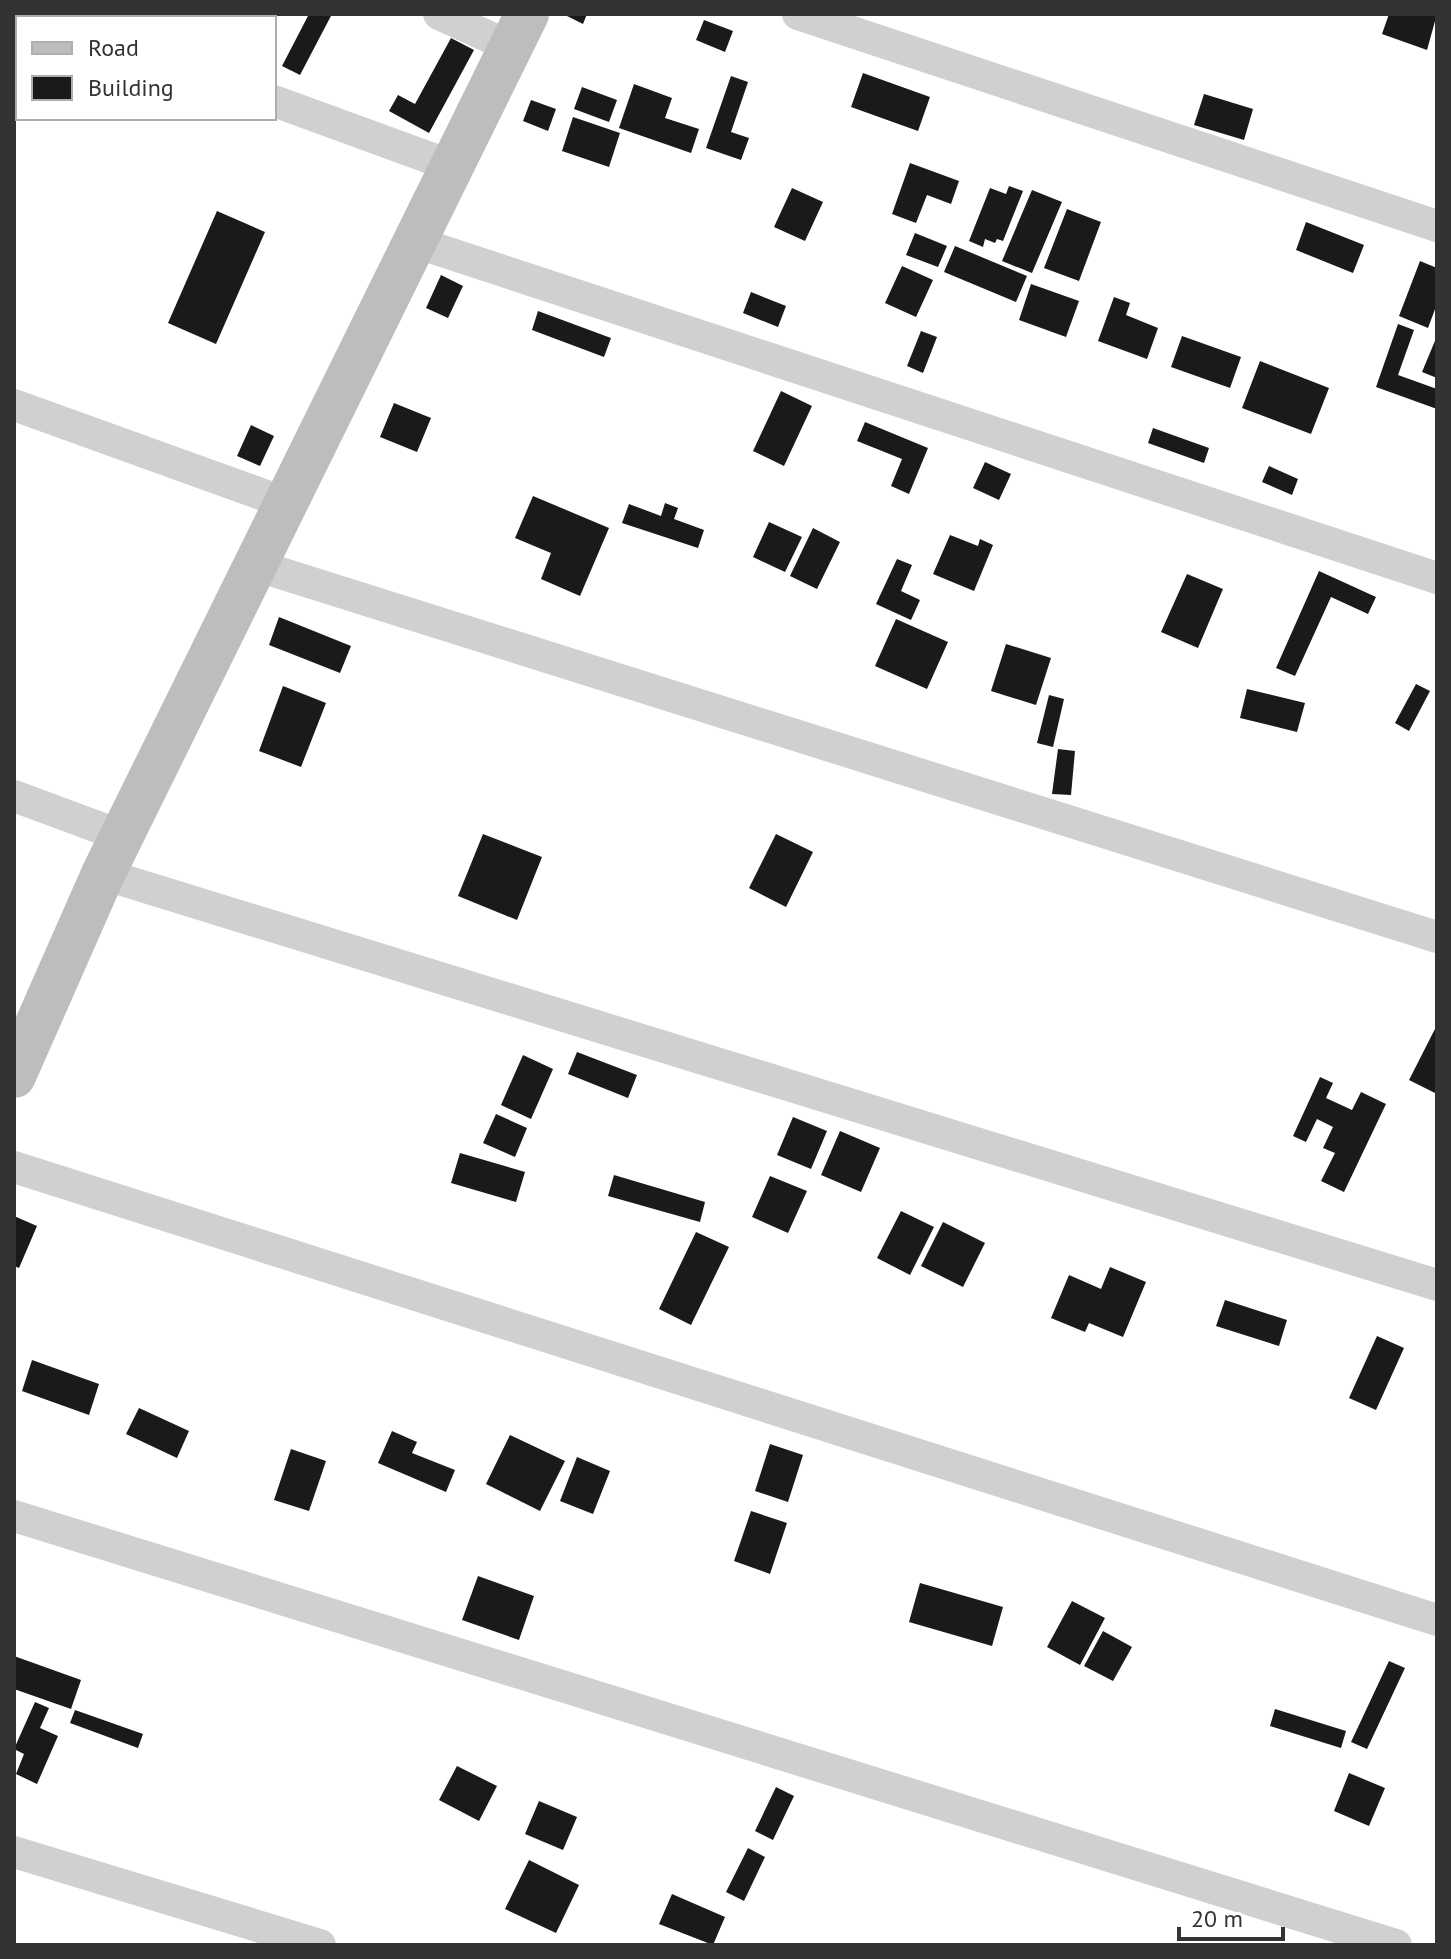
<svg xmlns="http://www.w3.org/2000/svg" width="1451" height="1959" viewBox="0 0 1451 1959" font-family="'PT Sans',sans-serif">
<rect width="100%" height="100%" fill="#fff"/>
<path fill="#1a1a1a" d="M150 14H214L212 18H148Z
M309 14H332L300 75 282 66Z
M563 14H587L583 24Z
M1389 14H1437L1427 50 1382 34Z
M704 20 733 31 725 52 696 40Z
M451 38 474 50 429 133 389 111 398 95 415 104Z
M863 73 930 97 918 131 851 107Z
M731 76 748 82 731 132 749 138 741 160 706 148Z
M634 84 672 98 665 118 699 129 691 153 619 128Z
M582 87 617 100 609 122 574 109Z
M1204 94 1253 109 1244 140 1194 125Z
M531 100 556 109 548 131 523 121Z
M573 117 620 133 609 167 562 151Z
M910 163 959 181 951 204 927 195 916 223 892 214Z
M1009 186 1023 191 1003 241 997 239 995 243 985 239 983 247 969 241 990 188 1006 194Z
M792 188 823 202 805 241 774 227Z
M1032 190 1062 202 1032 273 1002 261Z
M1067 209 1101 222 1079 281 1044 268Z
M217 211 265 232 216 344 168 323Z
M1306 222 1364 245 1353 273 1296 250Z
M915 233 947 246 938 267 906 255Z
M955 246 1027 276 1016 302 944 272Z
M1420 261 1437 268V304L1428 328 1399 316Z
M902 266 933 280 916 317 885 303Z
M441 275 463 286 448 318 426 308Z
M1031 284 1079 301 1066 337 1019 320Z
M751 292 786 306 778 327 743 313Z
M1114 297 1130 303 1126 315 1158 328 1147 359 1098 341Z
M538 311 611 338 604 357 532 330Z
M1398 324 1414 330 1398 375 1437 389V409L1376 387Z
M921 331 937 337 923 373 907 366Z
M1182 336 1241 357 1230 388 1171 367Z
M1437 336V378L1422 372Z
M1260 361 1329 388 1311 434 1242 408Z
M781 391 812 406 784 466 753 451Z
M394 403 431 418 417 452 380 437Z
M865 422 928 448 909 494 891 486 902 459 857 441Z
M251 425 274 436 260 466 237 456Z
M1153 428 1209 448 1204 463 1148 443Z
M985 462 1011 474 999 500 973 488Z
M1269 466 1298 479 1292 495 1262 482Z
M533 496 609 528 580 596 541 579 551 553 515 538Z
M665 503 678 508 674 519 704 530 698 548 622 523 629 504 661 516Z
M769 522 802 537 785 572 753 557Z
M813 528 840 542 817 589 790 576Z
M950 535 978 546 980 539 993 545 974 591 933 574Z
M897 559 912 565 901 591 920 600 911 620 876 604Z
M1319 571 1376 597 1368 614 1331 597 1295 676 1276 668Z
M1187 574 1223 589 1198 648 1161 632Z
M279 617 351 646 340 673 269 645Z
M896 619 948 642 927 689 875 666Z
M1006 644 1051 658 1036 705 991 691Z
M1416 684 1430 691 1409 731 1395 723Z
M283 686 326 703 301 767 259 751Z
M1247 689 1305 703 1297 732 1240 718Z
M1049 695 1064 699 1053 747 1037 743Z
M1058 749 1075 751 1071 795 1052 794Z
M483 834 542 857 517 920 458 896Z
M776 834 813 852 786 907 749 888Z
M1437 1025V1094L1409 1080Z
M577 1052 637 1075 628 1098 568 1074Z
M523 1055 553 1069 531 1119 501 1105Z
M1320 1077 1333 1083 1326 1098 1352 1110 1361 1092 1386 1104 1344 1192 1321 1181 1335 1153 1323 1148 1333 1127 1317 1119 1306 1142 1293 1136Z
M496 1114 527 1128 515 1157 483 1143Z
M793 1117 827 1131 811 1169 777 1155Z
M840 1131 880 1148 861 1192 821 1175Z
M460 1153 525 1172 516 1202 451 1183Z
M614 1175 705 1202 700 1222 608 1196Z
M770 1176 807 1191 788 1233 752 1217Z
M901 1211 934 1227 910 1275 877 1258Z
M14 1216 37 1226 19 1268 14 1266Z
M943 1222 985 1243 963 1287 921 1266Z
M696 1232 729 1247 691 1325 659 1309Z
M1110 1267 1146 1282 1123 1337 1089 1323 1085 1332 1051 1318 1069 1275 1101 1289Z
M1225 1300 1287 1320 1279 1346 1216 1326Z
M1377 1336 1404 1348 1376 1410 1349 1398Z
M32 1360 99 1384 89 1415 22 1391Z
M139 1408 189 1431 177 1458 126 1434Z
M392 1431 417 1442 412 1453 455 1470 446 1492 378 1463Z
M510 1435 565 1461 540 1511 486 1484Z
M770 1444 803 1455 788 1502 755 1491Z
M291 1449 326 1461 309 1511 274 1500Z
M577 1457 610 1471 593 1514 560 1501Z
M751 1511 787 1523 770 1574 734 1561Z
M478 1576 534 1596 519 1640 462 1620Z
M920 1583 1003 1607 992 1646 909 1622Z
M1072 1601 1105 1618 1080 1665 1047 1647Z
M1103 1631 1132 1647 1113 1681 1084 1666Z
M14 1656 81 1680 71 1709 14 1689Z
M1389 1661 1405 1668 1367 1749 1351 1742Z
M35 1702 49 1708 40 1728 58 1736 37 1784 16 1774 24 1754 14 1749Z
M1275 1709 1346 1731 1341 1748 1270 1726Z
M75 1710 143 1734 138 1748 70 1723Z
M457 1766 497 1786 479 1821 439 1800Z
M1349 1773 1385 1788 1369 1826 1334 1811Z
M776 1787 794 1796 773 1840 755 1831Z
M539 1801 577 1817 563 1850 525 1834Z
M748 1848 765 1857 744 1901 726 1892Z
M529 1860 579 1885 556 1933 505 1909Z
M672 1894 725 1917 713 1945 659 1924Z"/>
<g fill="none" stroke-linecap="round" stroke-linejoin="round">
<path stroke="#d0d0d0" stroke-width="32" d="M36 14 47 18
M439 14 511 47
M798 14 1437 226
M274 101 452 166
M415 242 1437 578
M14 405 286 503
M255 565 1437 937
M14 796 122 836
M103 874 1437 1285
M14 1167 1437 1620
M14 1516 1396 1945
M14 1852 320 1945"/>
<path stroke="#bdbdbd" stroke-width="44" d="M14 1076 103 874 527 14"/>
</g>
<rect width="1451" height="1959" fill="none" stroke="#333333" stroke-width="32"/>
<rect x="16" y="16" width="260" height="104" fill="#ffffff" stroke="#adadad" stroke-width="2"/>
<rect x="32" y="42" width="40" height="12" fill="#bdbdbd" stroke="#adadad" stroke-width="2"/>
<text x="88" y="56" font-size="24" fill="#333333">Road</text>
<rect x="32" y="76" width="40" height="24" fill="#1a1a1a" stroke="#adadad" stroke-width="2"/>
<text x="88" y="96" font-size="24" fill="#333333">Building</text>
<path d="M1179 1927v12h104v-12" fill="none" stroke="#333333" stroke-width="4"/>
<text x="1191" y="1927" font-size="24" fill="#333333" stroke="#ffffff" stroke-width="6" paint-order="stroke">20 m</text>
</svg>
